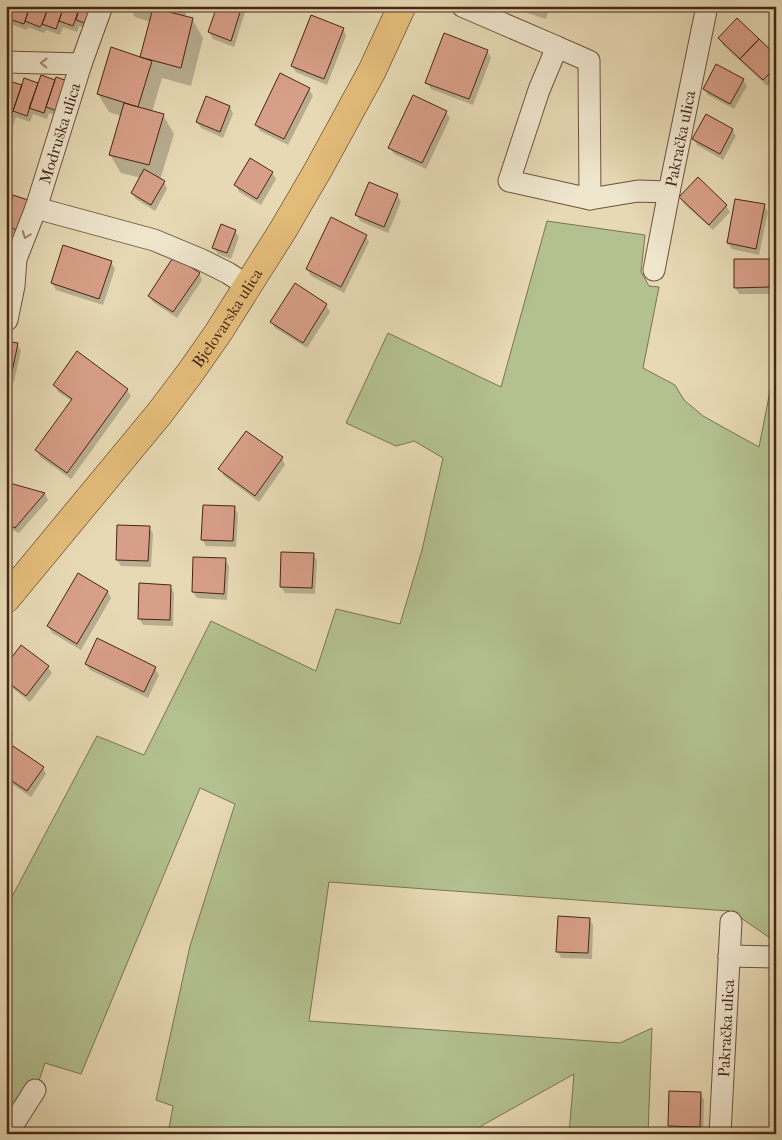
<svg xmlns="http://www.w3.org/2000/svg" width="782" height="1140" viewBox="0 0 782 1140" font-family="'IM FELL French Canon',serif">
<rect width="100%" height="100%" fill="#e6d9b4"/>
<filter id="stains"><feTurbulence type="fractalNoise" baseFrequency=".004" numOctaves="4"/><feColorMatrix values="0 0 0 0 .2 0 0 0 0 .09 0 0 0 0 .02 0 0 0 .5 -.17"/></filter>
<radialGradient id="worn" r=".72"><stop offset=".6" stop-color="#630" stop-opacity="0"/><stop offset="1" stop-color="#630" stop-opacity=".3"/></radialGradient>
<path fill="#b3c08f" stroke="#7d7352" d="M547 221 645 235 641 272 649 286 659 287 643 368 675 385 684 400 703 416 759 447 771 386H776V800L770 938 741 918 729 911 329 882 309 1021 620 1043 652 1028 648 1134H569L574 1074 483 1125 471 1134H168L173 1106 156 1100 190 946 235 804 200 788 81 1074 45 1063 21 1134H6V908L97 736 144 755 211 621 316 671 336 609 400 624 422 550 443 458 414 441 396 446 346 423 388 333 501 387Z"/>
<path fill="#0003" d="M6 6H102L94 31 79 26 77 32 63 27 60 35 46 30 44 33 28 27 27 30 13 25 11 31 6 30Z
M129 6H188L185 17 192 19 203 38 191 86 162 78 152 112 163 115 174 134 160 180 164 182 167 189 155 211 136 199 132 193 141 178 121 173 110 155 121 116 109 112 98 94 141 58 151 22 135 17Z
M218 6H247L234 47 213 39 209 32Z
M344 6H360L358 12Z
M506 6H550L546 19Z
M343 29 346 36 327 85 296 72 292 66Z
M719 38 776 57V77L767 86 723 45Z
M487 51 491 58 473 105 431 89 427 82Z
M25 79 39 84 64 118 49 113 47 119 33 114 30 122 16 117 10 134 6 133V81L23 87Z
M743 80 747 86 734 109 708 95 704 89Z
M309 89 313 96 288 145 260 131 256 125Z
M230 107 233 114 223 138 201 128 197 122Z
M446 112 450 118 426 169 394 154 390 148Z
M732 130 736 136 723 160 697 145 694 139Z
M272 173 276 179 261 205 239 192 236 185Z
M397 195 401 202 388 233 360 221 357 215Z
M680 197 726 206 730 212 713 230 684 204Z
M6 198 21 236 6 231Z
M764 206 768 212 759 255 732 249 728 243Z
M235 231 239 237 231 259 218 254 214 248Z
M366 236 369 242 344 293 311 276 307 269Z
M769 260 773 266V294H739L735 287Z
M111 262 115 269 103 305 56 290 52 283Z
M199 273 202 280 177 318 153 302 149 296Z
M295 285 326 305 330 312 307 348 275 328 272 322Z
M6 342 17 344 21 351 14 382 6 381Z
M55 385 127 390 131 396 71 479 40 457 37 450 72 401 58 392Z
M282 458 285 465 259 502 224 476 220 469Z
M6 483 45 494 48 500 19 533 6 527Z
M234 507 238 514 236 547 206 546 202 539Z
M149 527 153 534 151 567 121 566 117 560Z
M313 554 317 561 315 594 285 593 281 587Z
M225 560 229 566 227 600 197 598 193 592Z
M78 575 108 592 111 598 81 650 52 633 48 626Z
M170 586 174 593 173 626 143 625 139 618Z
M86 664 155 668 159 675 148 698 90 670Z
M6 667H48L52 673 30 702 6 683Z
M6 725 9 727 13 734 6 743Z
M6 758 43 768 46 774 31 797 6 780Z
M589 919 593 925 592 959 561 958 558 951Z
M700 1093 704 1100 703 1133 673 1132 669 1126Z"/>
<path fill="#d89f88" stroke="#472614" d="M6 6H14L7 25H6Z
M14 6H30L24 24 9 19Z
M30 6H49L42 24 40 27 25 21Z
M49 6H64L56 29 42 24Z
M64 6H80L73 26 59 21Z
M80 6H97L90 25 76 20Z
M149 6H172L171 12Z
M217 6H242L231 41 208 32Z
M153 8 193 18 181 68 140 57Z
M311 15 344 28 324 79 291 66Z
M737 18 759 39 740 59 718 38Z
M444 33 488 50 469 99 425 83Z
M759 39 776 55V67L763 80 740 59Z
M111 47 152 61 138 107 97 94Z
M716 64 744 79 730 104 703 89Z
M280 73 310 88 284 139 255 125Z
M41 75 55 80 44 113 29 108Z
M56 77 71 82 60 112 46 107Z
M24 78 38 83 27 116 13 111Z
M6 80 22 85 7 128H6Z
M413 95 447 111 422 163 388 148Z
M206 96 230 106 220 132 196 122Z
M124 103 164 114 149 165 109 155Z
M706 114 733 129 720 154 692 139Z
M250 158 273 172 257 199 234 185Z
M144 169 165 181 151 205 131 193Z
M698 177 727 205 709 225 679 197Z
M369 182 398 194 384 227 355 215Z
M13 195 28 200 17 230 6 226V214Z
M6 196 12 198 6 214Z
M735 199 765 204 756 249 727 243Z
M331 217 367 235 341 287 306 269Z
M221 224 236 230 227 253 212 248Z
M63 245 112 261 99 299 51 283Z
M174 256 200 273 173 312 148 296Z
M734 259H770V287L734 288Z
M295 283 327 304 303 343 270 322Z
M6 341 18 343 11 377 6 376Z
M77 351 128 389 67 473 35 450 72 399 53 385Z
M246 431 283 457 255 496 218 469Z
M6 482 45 493 15 528 6 523Z
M203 505 235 506 233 541 201 540Z
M117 525 150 526 148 561 116 560Z
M281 552 314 553 312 588 280 587Z
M193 557 226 558 224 594 192 592Z
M78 573 108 591 77 644 47 626Z
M139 583 171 585 170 620 138 619Z
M97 638 156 667 144 692 85 664Z
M21 645 49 666 26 696 6 681V665Z
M13 746 44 767 27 791 6 777V756Z
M558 916 590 918 588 953 556 952Z
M669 1091 701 1092 700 1127 668 1126Z"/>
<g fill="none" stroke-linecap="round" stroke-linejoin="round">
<defs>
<g id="minor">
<path d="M462 6 557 47 539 90 509 181 590 199 638 191 669 192"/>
<path d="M557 47 589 61 590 199"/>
<path d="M6 62 81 64"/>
<path d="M36 208 154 240 202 260 228 273 248 286"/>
<path id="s1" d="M654 270 669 192 707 6"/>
<path id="s2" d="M7 320 14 286 16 259 36 208 81 64 102 6"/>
<path d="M729 956 776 957"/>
<path d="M7 1134 35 1090"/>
<path id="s3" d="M720 1134 731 922"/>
</g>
<g id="major">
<path id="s4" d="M6 599 159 414 190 373 218 333 283 230 318 170 372 71 402 6"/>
</g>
</defs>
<use href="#minor" stroke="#6f533c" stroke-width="23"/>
<use href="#major" stroke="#472614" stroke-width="29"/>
<use href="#minor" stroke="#efe6ce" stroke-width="21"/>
<use href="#major" stroke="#e3bc7a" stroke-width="28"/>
</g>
<defs><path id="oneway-chevron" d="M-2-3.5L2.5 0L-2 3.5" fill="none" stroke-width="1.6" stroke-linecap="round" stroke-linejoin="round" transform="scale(1.25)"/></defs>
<g stroke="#9b8671">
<use href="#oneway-chevron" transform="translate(44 63) rotate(-179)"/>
<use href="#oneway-chevron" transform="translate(26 235) rotate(111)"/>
</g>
<g text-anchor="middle" stroke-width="5" stroke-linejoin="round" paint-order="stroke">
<g font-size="16" fill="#472614" stroke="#efe6ce">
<text dy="6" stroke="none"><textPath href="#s2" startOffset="195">Modruška ulica</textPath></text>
<text dy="6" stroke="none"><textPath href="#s1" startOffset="134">Pakračka ulica</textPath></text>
<text dy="6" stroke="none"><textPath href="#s4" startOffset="358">Bjelovarska ulica</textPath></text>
<text dy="6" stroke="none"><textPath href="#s3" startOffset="106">Pakračka ulica</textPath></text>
</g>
</g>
<rect width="782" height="1140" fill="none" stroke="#e6d9b4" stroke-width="25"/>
<rect x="8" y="8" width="767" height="1125" fill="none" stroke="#472614" stroke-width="2.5"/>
<rect x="12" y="12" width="757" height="1115" fill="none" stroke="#472614"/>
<rect width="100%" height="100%" filter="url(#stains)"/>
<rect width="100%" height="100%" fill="url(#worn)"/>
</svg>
